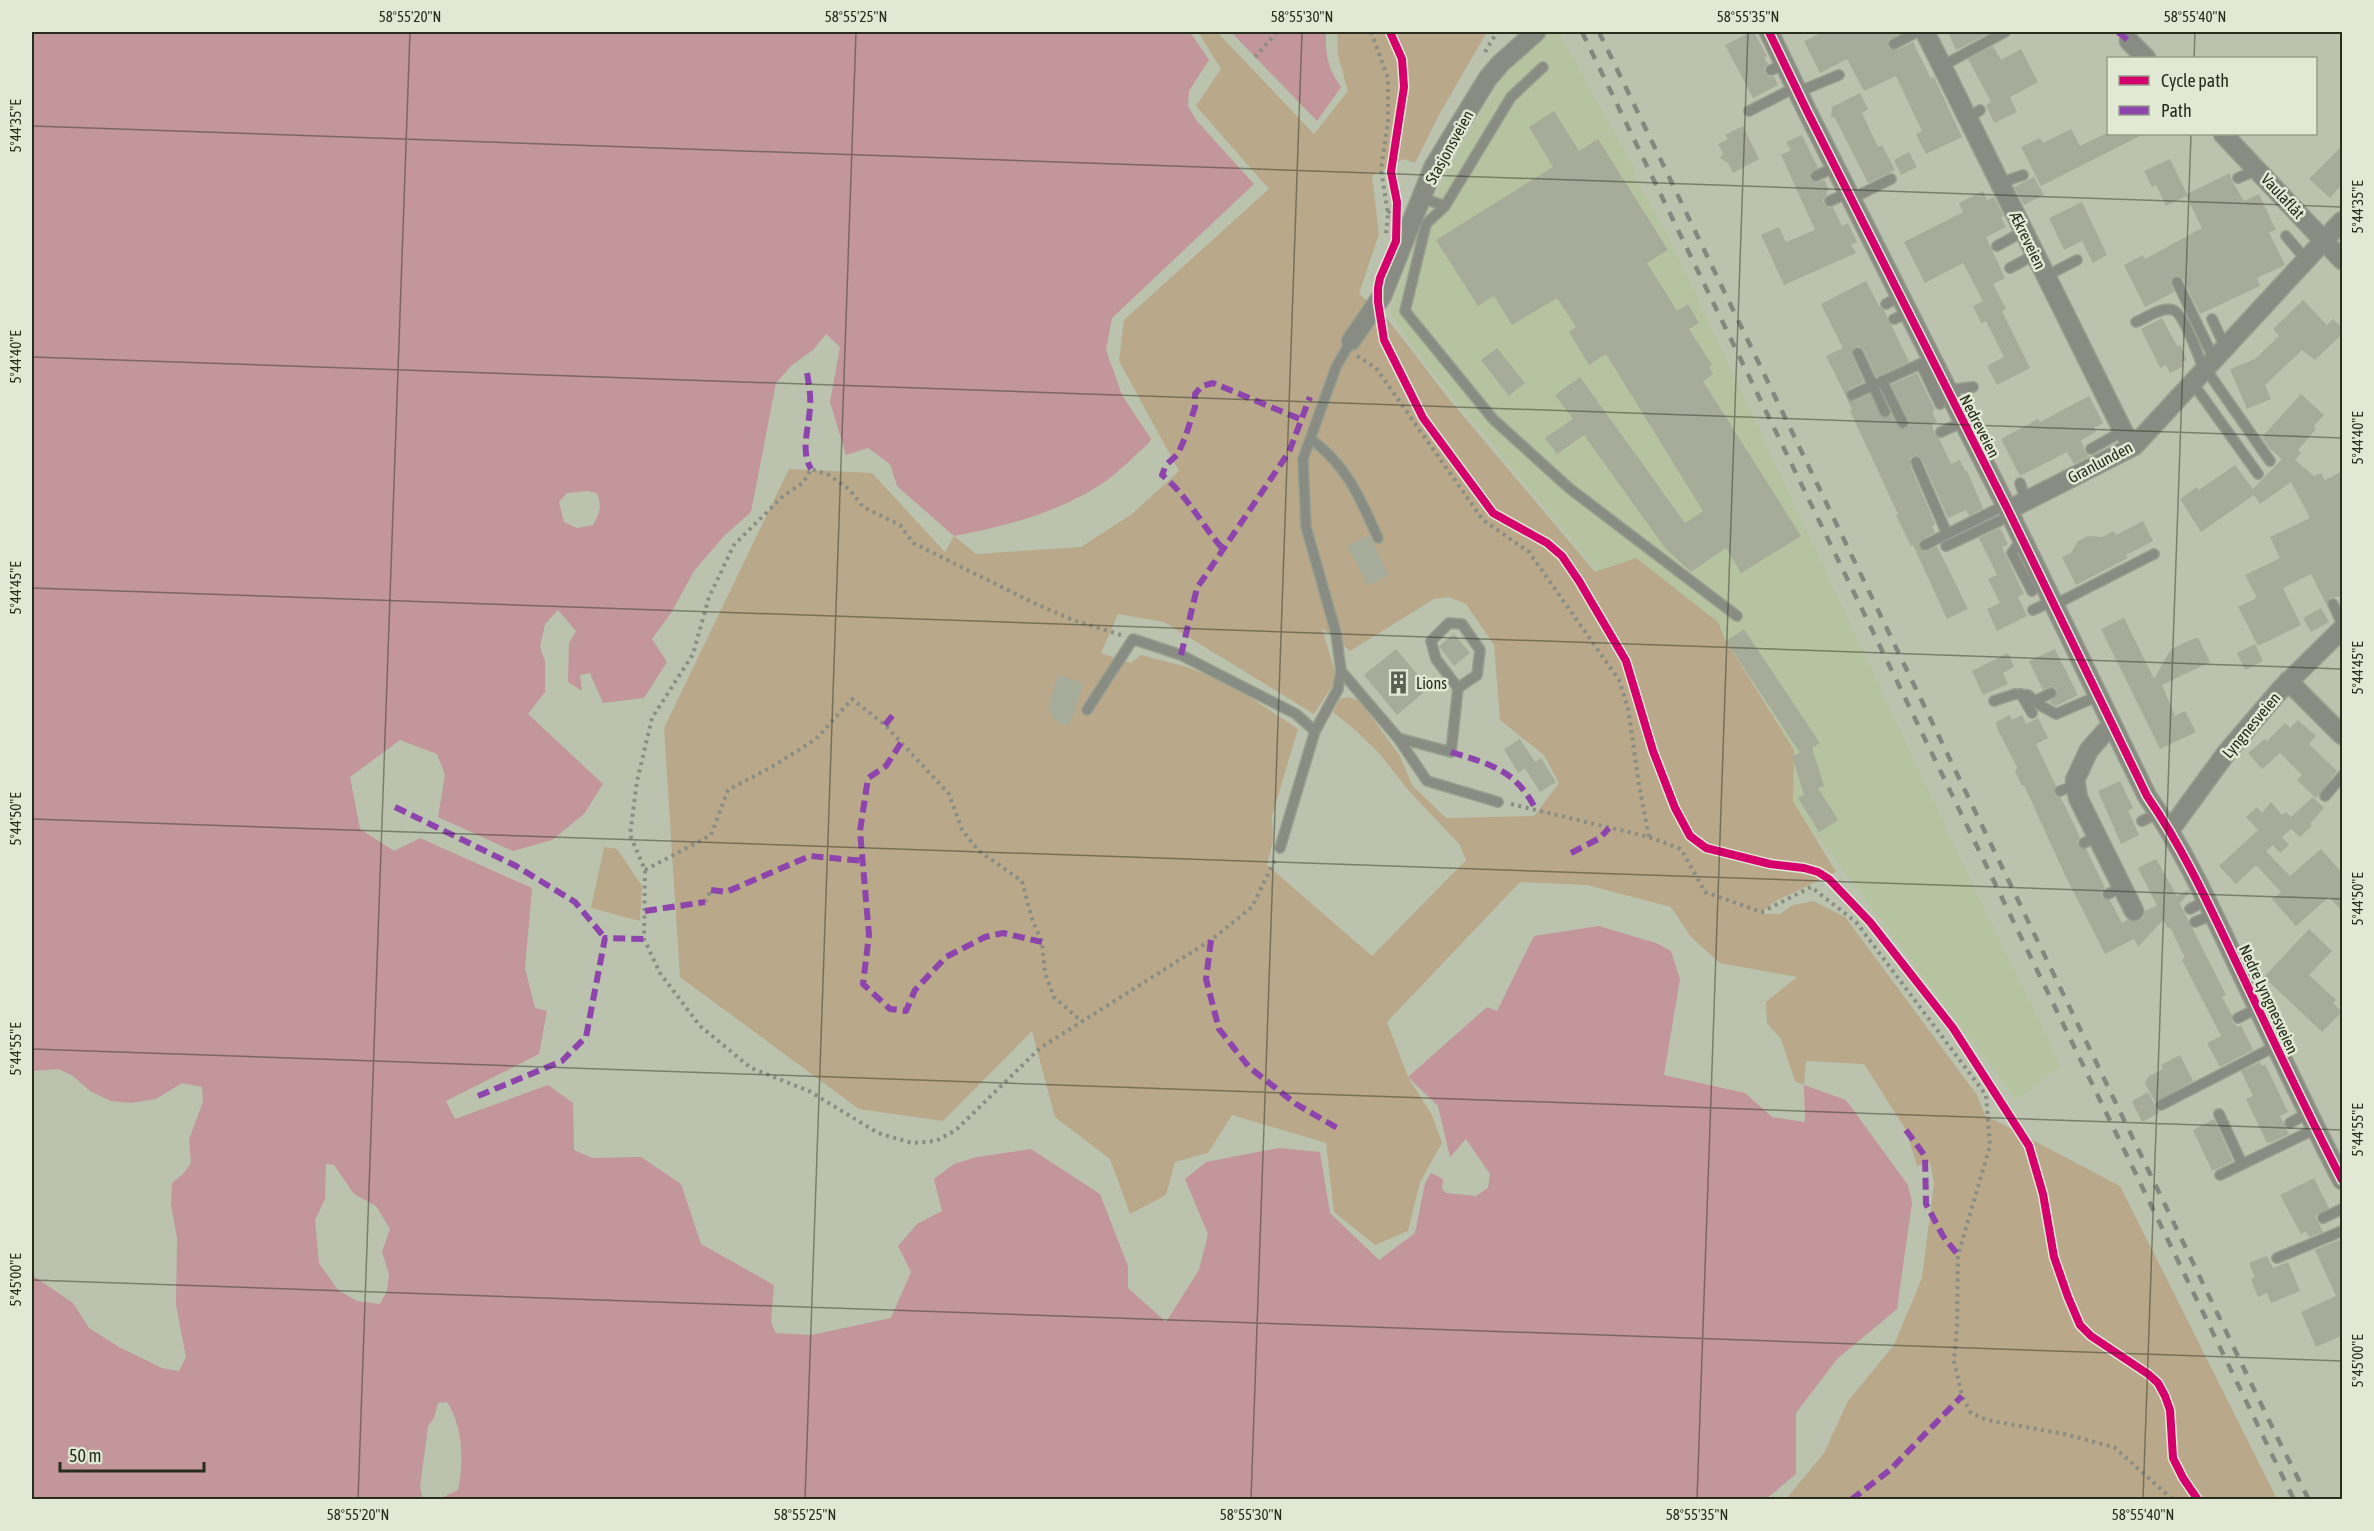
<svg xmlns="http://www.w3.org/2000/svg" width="2374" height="1531" viewBox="0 0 2374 1531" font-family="'Asap Condensed',sans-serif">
<rect width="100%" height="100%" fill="#bbc3ae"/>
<path fill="#b6c3a0" d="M1546 32H1559L1636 171 1633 174 1668 235 1965 868 2061 1066 2016 1100 1807 822 1422 360 1390 313 1422 223 1464 140 1511 64Z"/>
<path fill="#b9a88a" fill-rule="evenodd" d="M1198 32H1217L1314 134 1348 91 1338 55 1337 32H1487L1440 113 1415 163 1403 159 1372 176 1379 234 1359 294 1382 312 1449 399 1595 572 1636 558 1718 622 1724 638 1794 750 1793 801 1836 872 1774 902 1759 914H1780L1793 905 1813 901 1845 917 1977 1095 1985 1115 2120 1186 2277 1499H1786L1824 1453 1848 1401 1894 1345 1922 1278 1934 1183 1930 1162 1917 1166 1906 1130 1864 1064 1806 1061 1804 1085 1795 1081 1781 1039 1767 1023 1766 1002 1797 977 1720 963 1691 937 1671 907 1587 885 1520 882 1387 1022 1408 1077 1432 1115 1442 1143 1420 1182 1408 1231 1375 1245 1334 1212 1326 1143 1232 1115 1208 1153 1175 1162 1166 1195 1130 1214 1110 1159 1055 1117 1032 1031 943 1121 859 1109 680 977 664 728 789 469 872 473 945 552 954 536 976 554 1081 547 1132 514 1179 471 1119 361 1124 320 1269 189 1196 106 1221 69ZM1449 597 1466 604 1494 645 1500 720 1544 755 1559 783 1534 816 1446 818 1412 785 1400 756 1360 701 1348 697 1340 699 1333 712 1355 730 1378 752 1410 792 1460 845 1466 860 1372 956 1267 865 1273 841 1272 816 1298 729 1230 684 1187 667 1141 655 1131 663 1101 653 1118 614 1164 622 1314 714 1337 679 1322 628 1350 651 1434 599Z
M604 847 617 849 642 886 640 921 591 908Z"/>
<path fill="#c2969a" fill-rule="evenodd" d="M32 32H1190L1209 60 1189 91 1188 106 1196 120 1254 184 1112 318 1106 350 1122 395 1151 439 1148 444C1134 456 1121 470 1106 481 1060 512 1008 526 954 536L897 486 890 464 868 448 846 455 830 402 840 347 826 334 813 350 792 365 776 383 751 512 724 536 694 571 671 613 652 639 667 662 644 698 603 703 590 673 580 675 582 691 568 682 569 643 576 631 558 610 545 624 540 647 545 661V692L528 714 603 784 584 814 552 840 513 851 438 817 445 775 437 754 400 740 350 777 360 829 394 851 420 838 532 888 525 968 535 1008 547 1011 539 1054 446 1101 455 1119 548 1085 573 1103 574 1150 592 1158 641 1157 681 1184 701 1244 774 1285 771 1322 776 1333 811 1335 891 1318 911 1272 898 1246 917 1224 942 1211 934 1179 954 1164 977 1157 1031 1149 1100 1194 1128 1266V1288L1166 1322 1199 1270 1208 1234 1185 1179 1206 1162 1279 1148 1320 1152 1330 1213 1379 1260 1415 1233 1425 1183 1431 1173 1443 1179 1442 1189 1446 1193 1476 1196 1488 1188 1490 1174 1466 1139 1450 1157 1438 1106 1408 1077 1487 1007 1497 1011 1534 936 1599 926 1656 943 1671 951 1680 979 1664 1075 1745 1093 1772 1117 1805 1122 1804 1085 1846 1100 1908 1185 1912 1202 1897 1309 1837 1359 1796 1413V1474L1765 1500 439 1499 458 1490C464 1462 463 1426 447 1402L438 1403 434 1418 428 1426 420 1487 423 1499H32V1275L73 1303 89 1328 119 1347 162 1368 179 1371 186 1357 176 1305 177 1238 171 1205 172 1183 184 1173 191 1163 189 1140 203 1101 202 1087 182 1083 156 1099 131 1103 111 1101 90 1091 73 1076 59 1069 32 1071ZM587 491 597 493C602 506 600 513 593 525L577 528 564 522 559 502 567 493ZM326 1164 334 1165 354 1194 376 1206 390 1229 382 1252 389 1274 387 1291 380 1304 357 1301 338 1290 319 1263 315 1220 325 1199Z
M1231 32H1326C1325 54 1328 69 1341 87L1317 121Z"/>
<path fill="#a7ab9a" d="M1751 32H1754L1767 56 1764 58 1768 64 1764 69 1765 73 1770 77 1774 76 1778 85 1753 98 1725 45Z
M1823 32H1903L1889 40 1888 48 1897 50 1913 42 1931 79 1934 77 1962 137 1926 154 1916 134 1922 131 1896 76 1864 91 1847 59 1820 73 1804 41Z
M1948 32H1992L1956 50Z
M1993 46 2001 60 2021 49 2038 82 2010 97 2017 112 1994 123 1986 105 1991 102 1968 59Z
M1860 93 1868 109 1862 113 1878 147 1882 145 1895 170 1868 183 1835 118 1831 117 1832 107Z
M1554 111 1579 151 1598 139 1668 250 1647 263 1677 311 1688 304 1699 323 1689 329 1712 365 1709 367 1713 374 1703 381 1801 536 1741 573 1726 548 1691 572 1665 548 1584 435 1557 454 1545 438 1573 419 1555 395 1580 377 1685 523 1703 511 1606 354 1589 365 1569 332 1576 327 1557 298 1512 325 1494 296 1478 306 1436 240 1553 167 1529 127Z
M1743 126 1759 159 1733 173 1728 163 1720 158 1723 153 1718 144 1728 139 1725 135Z
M2071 129 2080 146 2105 134H2144L2041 186 2021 147 2040 138 2043 143Z
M1802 135 1818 168 1810 173V179L1816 183 1824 180 1829 190 1826 192 1827 195 1823 200 1824 204 1829 208 1833 207 1842 226 1848 223 1857 242 1851 245 1856 253 1784 285 1761 235 1779 227 1786 242 1815 230 1781 155 1791 150 1786 142Z
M2343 145V183L2330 198 2309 179Z
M1909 152 1917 167 1901 175 1894 160Z
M2170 159 2187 194 2230 173 2232 181 2244 201 2259 194 2276 230 2269 232 2285 265 2257 278 2260 286 2200 314 2183 279 2178 275 2174 276 2170 281 2174 292 2145 307 2124 265 2143 255 2145 259 2202 228 2186 196 2166 206 2156 185 2152 187 2144 171Z
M2034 177 2044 195 2024 205 2014 187Z
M1983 191 1987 200 1994 197 2004 216 2001 217 2006 227 1986 237 2005 278 1993 284 2006 309 2002 311 2030 368 1997 385 1987 366 2004 357 1986 321 1981 323 1973 306 1983 301 1963 263 1925 283 1904 242 1963 212 1959 203Z
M2082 202 2107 255 2093 263 2082 241 2064 250 2049 218Z
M1866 281 1879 306 1884 310 1909 362 1876 377 1864 350 1859 346 1855 347 1852 355 1864 382 1849 389 1846 396 1826 356 1843 348 1821 304Z
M2303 300 2327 325 2333 319 2343 329V333L2315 360 2302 350 2265 385 2271 399 2247 409 2230 369 2255 359 2279 336 2273 329Z
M2162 318 2177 346 2180 345 2187 360 2181 363 2184 366 2170 373 2166 365 2160 368 2141 329Z
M1497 348 1525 383 1509 396 1481 360Z
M1917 373 1935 410 1932 412 1937 422 1932 424 1935 435 1939 438 1951 464 1960 460 1965 471H1967L1983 508 1969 516 1966 510 1948 518 1922 459 1916 455 1910 458V465L1935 524 1932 526 1935 532 1920 541 1919 547 1925 552 1937 546 1968 609 1947 619 1913 545 1911 546 1896 515 1898 514 1850 411 1852 410 1847 399 1854 401 1870 394 1881 417 1887 418 1891 414 1899 428 1905 429 1909 426V421L1891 385Z
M2301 394 2324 415 2314 426 2316 429 2298 450 2301 453 2295 460 2314 476 2321 473 2325 480 2343 471V596L2330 598 2326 604 2311 574 2283 588 2301 625 2258 646 2238 607 2257 598 2245 575 2280 558 2270 537 2310 518 2291 482 2260 504 2254 495 2201 532 2180 499 2197 487 2199 490 2235 465 2253 489 2282 459 2270 449 2262 437Z
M2089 396 2103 423 2094 428 2096 432 2081 440 2085 452 2089 456 2074 464 2067 452 2020 476 2001 439 2038 419 2040 422Z
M2143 521 2153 541 2126 555 2128 558 2076 585 2062 557 2071 553 2078 541 2088 536 2102 537 2114 531 2116 535Z
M2000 528 2008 544 2002 547 2024 594 2018 597 2027 616 1997 631 1987 609 2000 603 1988 579 1997 575 1979 538Z
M1369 535 1389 575 1368 586 1347 546Z
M2321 608 2329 622 2311 632 2303 618Z
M2124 618 2154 679 2171 649 2195 638H2198L2210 662 2162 685 2175 716 2185 711 2196 732 2160 749 2101 629Z
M1744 629 1820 743 1812 748 1824 786 1818 788 1838 820 1819 832 1798 798 1804 795 1792 756 1800 753 1726 641Z
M1454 634 1470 653 1454 666 1439 646Z
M2255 644 2263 661 2245 670 2237 653Z
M1396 649 1429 688 1397 715 1364 675Z
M2055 649 2078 695 2056 706 2049 702 2056 697 2057 689 2051 686 2043 690 2029 661Z
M2008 653 2014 667 2003 673 2008 684 1983 695 1972 671Z
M1058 675 1084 683 1069 726 1054 721 1048 706Z
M2010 715 2012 720 2022 715 2026 724 2038 718 2048 738 2036 744 2056 786 2054 794 2061 798 2080 837 2077 842 2078 846 2086 849 2105 888 2101 893 2102 898 2110 900 2122 923 2127 920 2138 921 2143 918 2145 911 2157 906 2138 868 2156 859 2177 896 2189 890 2190 892 2180 903 2181 906 2226 995 2222 997 2232 1015V1022L2238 1027 2241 1025 2253 1050 2220 1067 2207 1043 2221 1036 2182 960 2185 958 2170 927 2168 928 2163 920 2138 947 2134 939 2105 954 2065 875 2024 785 2022 786 2015 771 2017 767 1997 728 1996 722Z
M2298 720 2316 736 2309 744 2337 771 2316 798 2297 780 2302 775 2280 753 2262 769 2248 753 2261 742 2265 739 2267 741 2285 723 2290 728Z
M1520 739 1535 762 1518 773 1504 749Z
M1541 758 1556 782 1540 792 1525 768Z
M2120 781 2133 808 2128 811 2139 835 2121 844 2098 791Z
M2313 797 2324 808 2310 824 2312 826 2300 837 2291 829 2282 837 2289 845 2280 853 2273 845 2266 851 2290 876 2321 849 2343 874V912L2329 897 2296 926 2272 899 2281 892 2256 865 2236 884 2219 866 2258 830 2246 817 2257 807 2262 813 2271 802 2282 815 2286 812 2291 817Z
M2309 929 2332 951 2309 975 2336 1000 2333 1003 2342 1012 2322 1032 2264 977Z
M2180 1055 2193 1081 2155 1102 2145 1083 2149 1076 2163 1069 2161 1065Z
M2260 1062 2262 1066 2265 1064 2288 1112 2280 1116 2289 1134 2272 1142 2267 1143 2246 1099 2253 1096 2241 1071Z
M2148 1092 2159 1113 2142 1122 2132 1101Z
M2214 1119 2233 1161 2212 1171 2193 1130Z
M2314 1178 2329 1208 2315 1216 2323 1232 2309 1237 2306 1231 2301 1234 2280 1195Z
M2339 1240 2343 1248V1335L2316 1347 2301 1312 2336 1296 2315 1250Z
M2267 1256 2273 1268 2288 1262 2300 1291 2271 1303 2267 1293 2258 1297 2251 1279 2255 1277 2249 1263Z"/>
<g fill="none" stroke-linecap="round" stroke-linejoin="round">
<defs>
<path id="service" d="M1894 44 1917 32
M1942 66 2005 32
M1771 70 1785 64
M1798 92 1839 75
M1749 111 1796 87
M1968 118 1980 110
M1816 176 1835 167
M2238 178 2259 169
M2000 183 2023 175
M1422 198 1445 206 1511 97 1543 67
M1851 199 1891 179
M1830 201 1848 193
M1445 206 1426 224 1405 311 1493 419 1569 488 1737 616
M2286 236 2306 260
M1997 246 2024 231
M2010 268 2036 254
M2046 276 2077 260
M2177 282 2214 359
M1886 304 1900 296
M1894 319 1909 313
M2212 319 2225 347
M2136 322C2146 318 2162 306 2173 310 2184 313 2199 358 2204 370
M1858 353 1885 412
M1921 364 1940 404
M2205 368 2270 461
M1882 381 1903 423
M2192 382 2258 474
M1947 390 1973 387
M1852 395 1931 359
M1941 432 1963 422
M1311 439C1348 467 1360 498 1378 538
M2091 449 2123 431
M1916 462 1947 534
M2020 483 2026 501
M2022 539 2012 553 2032 591
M1925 545 2005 505
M1946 546 2010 516
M2333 604 2342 624
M2054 605 2154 554
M2033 610 2052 601
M1341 671 1398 738 1427 781 1498 802
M2021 694 2032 713
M1994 701 2015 694 2028 695 2038 704 2056 714 2098 696
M2035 701 2051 693
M1087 710 1133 639 1181 655 1296 714 1315 731
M1398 738 1451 752 1458 688 1477 675 1480 650 1462 624 1449 623 1431 641 1436 659 1458 688
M2060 791 2076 785
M2325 796 2342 776
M2142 821 2159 813
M2084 843 2097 837
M1280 848 1315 731 1338 689 1341 671 1336 633 1306 527 1303 459 1336 367 1351 341
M2108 894 2122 887
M2190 909 2207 900
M2195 922 2214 914
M2238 1018 2258 1008
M2161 1105 2276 1046
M2219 1114 2242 1164
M2290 1123 2308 1113
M2220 1175 2315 1129
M2323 1218 2342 1209
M2277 1258 2342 1231"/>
<path id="minor" d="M1769 32 1807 111 2008 510 2147 796C2183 848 2209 905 2236 962 2271 1035 2305 1109 2342 1180
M1925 32 2123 431 2134 446
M2129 41 2146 58
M2223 134 2342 260
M1351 341 1382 296 1434 166 1488 78 1501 63 1536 32
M2008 510 2134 446 2342 221
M2288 681 2342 735
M2112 724 2089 750 2075 780 2078 798 2134 911
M2170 830 2227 752 2280 690 2342 629"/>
</defs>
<use href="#service" stroke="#9aa090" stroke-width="12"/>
<use href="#minor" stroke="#9aa090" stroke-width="21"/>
<path stroke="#898d83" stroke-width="4" stroke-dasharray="3 4.5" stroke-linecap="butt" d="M1371 32 1388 78V122L1381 169 1388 214 1386 234
M1485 52 1497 32
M1255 57 1277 32
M1388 213 1401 195
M1357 356 1376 368 1483 520 1529 552 1619 680 1628 708 1639 785 1649 837
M1121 635 1073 620 1036 604 913 543 900 525 863 507 849 489 829 475 811 469 803 483 783 496 734 545 709 597 693 654 652 718 637 781 630 835 645 870 644 939 660 973 700 1026 751 1068 809 1091 878 1133 912 1143 936 1141 956 1130 1040 1048 1211 940 1252 907 1276 858
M1511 804 1649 837 1681 849 1705 892 1762 912 1811 887 1856 922 1986 1095 1990 1146 1958 1255 1957 1328 1954 1361 1962 1396 1971 1413 1987 1420 2064 1434 2114 1447 2173 1500
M645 870 711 835 728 790 773 766 816 739 852 699 885 725 949 794 962 830 979 851 1022 881 1032 919 1042 942 1045 973 1054 997 1081 1021
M705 902 711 890"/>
<use href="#service" stroke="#888c82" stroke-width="9"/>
<use href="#minor" stroke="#888c82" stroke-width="18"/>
<path stroke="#84887e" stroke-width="4.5" stroke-dasharray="10 10" stroke-linecap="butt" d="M1582 32 2294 1500
M1599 32 2277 1437 2309 1500"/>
<path stroke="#8e44ad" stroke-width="6" stroke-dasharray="12 6" stroke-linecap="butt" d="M2118 32 2129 41
M807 373C809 384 811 396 810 407 809 429 800 450 811 469
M1222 548C1201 524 1187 495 1162 475L1166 465 1178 454 1186 435 1195 407V394L1202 386 1213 383 1300 419
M1181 655 1197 588 1289 452 1310 397
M885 725 896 711
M901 743 886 766 868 778 860 831 869 935 863 984 890 1009 906 1011 915 990 946 957 985 937 1003 933 1042 942
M1451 752C1492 765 1516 770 1536 810
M395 807 516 866 575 902 605 938
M1571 853 1600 838 1609 828
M711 890 726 892 810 856 864 861
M645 911 705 902
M1211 940 1206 979 1219 1029 1249 1067 1296 1104 1339 1129
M478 1096 562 1061 586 1037 605 938 644 939
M1906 1130 1925 1156 1926 1204 1943 1236 1958 1255
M1851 1500 1890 1470 1962 1396"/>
<defs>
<path id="cycleway" d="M1390 32 1402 59 1404 87 1391 172 1397 202 1396 241 1380 278 1378 288V302L1384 340 1423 418 1493 513 1547 543 1562 556 1579 581 1626 661 1653 751 1675 808 1690 836 1706 848 1770 864 1804 868 1818 872 1829 879 1870 922 1953 1028 2029 1146 2043 1194 2054 1257 2068 1297 2080 1325 2091 1336 2148 1374 2158 1383 2165 1396 2170 1410 2173 1458 2183 1478 2198 1500
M1769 32 1807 111 2008 510 2147 796C2183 848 2209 905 2236 962 2271 1035 2305 1109 2342 1180"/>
</defs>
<use href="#cycleway" stroke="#e1e9d5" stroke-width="11"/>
<use href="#cycleway" stroke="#d6006c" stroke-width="8"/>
</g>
<path fill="none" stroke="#272c1d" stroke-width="1.5" stroke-opacity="0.45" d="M2194 58 2195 32M32 126 2342 207M32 357 2342 438M32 588 2342 669M32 819 2342 899M32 1049 2342 1130M32 1280 2342 1361M358 1500 410 32M805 1500 856 32M1251 1500 1302 32M1697 1500 1748 32M2143 1500 2191 134"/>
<defs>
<symbol id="building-bare" viewBox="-9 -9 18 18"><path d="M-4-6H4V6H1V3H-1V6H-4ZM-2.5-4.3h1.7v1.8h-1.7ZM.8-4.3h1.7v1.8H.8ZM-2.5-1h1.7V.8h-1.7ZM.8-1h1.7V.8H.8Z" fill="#5b6150" stroke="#e1e9d5" stroke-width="2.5" paint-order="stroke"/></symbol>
</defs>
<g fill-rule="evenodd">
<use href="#building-bare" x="1382" y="666" width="33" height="33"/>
</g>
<g text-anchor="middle" stroke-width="5" stroke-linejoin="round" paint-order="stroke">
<g font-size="16" fill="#272c1d" stroke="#e1e9d5">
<text transform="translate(1449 147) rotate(-61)" y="6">Stasjonsveien</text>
<text transform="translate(2283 196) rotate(47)" y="6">Vaulaflåt</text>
<text transform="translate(2028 240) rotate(64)" y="6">Ækreveien</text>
<text transform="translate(1980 426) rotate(63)" y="6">Nedreveien</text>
<text transform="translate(2100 462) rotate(-28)" y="6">Granlunden</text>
<text transform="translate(2251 725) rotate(-50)" y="6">Lyngnesveien</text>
<text transform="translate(2269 999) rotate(65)" y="6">Nedre Lyngnesveien</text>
</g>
<g font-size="16" fill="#272c1d" stroke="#e1e9d5" text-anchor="start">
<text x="1416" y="689">Lions</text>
</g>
</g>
<rect width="2374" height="1531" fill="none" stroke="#e1e9d5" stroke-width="66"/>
<rect x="2107" y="57" width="210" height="78" fill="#e1e9d5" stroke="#979d8b" stroke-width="1.5"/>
<rect x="2119" y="76" width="30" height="9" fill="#d6006c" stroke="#979d8b" stroke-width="1.5"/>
<text x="2161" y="87" font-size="18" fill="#272c1d">Cycle path</text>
<rect x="2119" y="106" width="30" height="9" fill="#8e44ad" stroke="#979d8b" stroke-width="1.5"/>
<text x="2161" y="117" font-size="18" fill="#272c1d">Path</text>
<path d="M60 1462v9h144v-9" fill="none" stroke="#272c1d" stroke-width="3"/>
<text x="69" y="1462" font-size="18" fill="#272c1d" stroke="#e1e9d5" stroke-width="4.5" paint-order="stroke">50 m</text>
<rect x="33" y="33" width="2308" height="1465" fill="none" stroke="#272c1d" stroke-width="2"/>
<g font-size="15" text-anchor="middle" fill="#272c1d">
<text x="410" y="22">58°55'20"N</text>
<text x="856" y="22">58°55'25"N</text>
<text x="1302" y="22">58°55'30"N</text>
<text x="1748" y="22">58°55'35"N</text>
<text x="2195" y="22">58°55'40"N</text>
<text transform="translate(16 126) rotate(-90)" y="5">5°44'35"E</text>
<text transform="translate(2358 207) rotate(-90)" y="5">5°44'35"E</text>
<text transform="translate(16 357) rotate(-90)" y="5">5°44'40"E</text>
<text transform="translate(2358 438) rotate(-90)" y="5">5°44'40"E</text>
<text transform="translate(16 588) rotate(-90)" y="5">5°44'45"E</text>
<text transform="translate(2358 668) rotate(-90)" y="5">5°44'45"E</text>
<text transform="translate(16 819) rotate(-90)" y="5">5°44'50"E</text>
<text transform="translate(2358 899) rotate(-90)" y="5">5°44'50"E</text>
<text transform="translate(16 1049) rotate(-90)" y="5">5°44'55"E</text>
<text transform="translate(2358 1130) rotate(-90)" y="5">5°44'55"E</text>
<text transform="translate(16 1280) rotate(-90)" y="5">5°45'00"E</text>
<text transform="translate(2358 1361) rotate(-90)" y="5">5°45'00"E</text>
<text x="358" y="1520">58°55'20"N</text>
<text x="805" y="1520">58°55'25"N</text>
<text x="1251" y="1520">58°55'30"N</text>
<text x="1697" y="1520">58°55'35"N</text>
<text x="2143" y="1520">58°55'40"N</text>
</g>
</svg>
